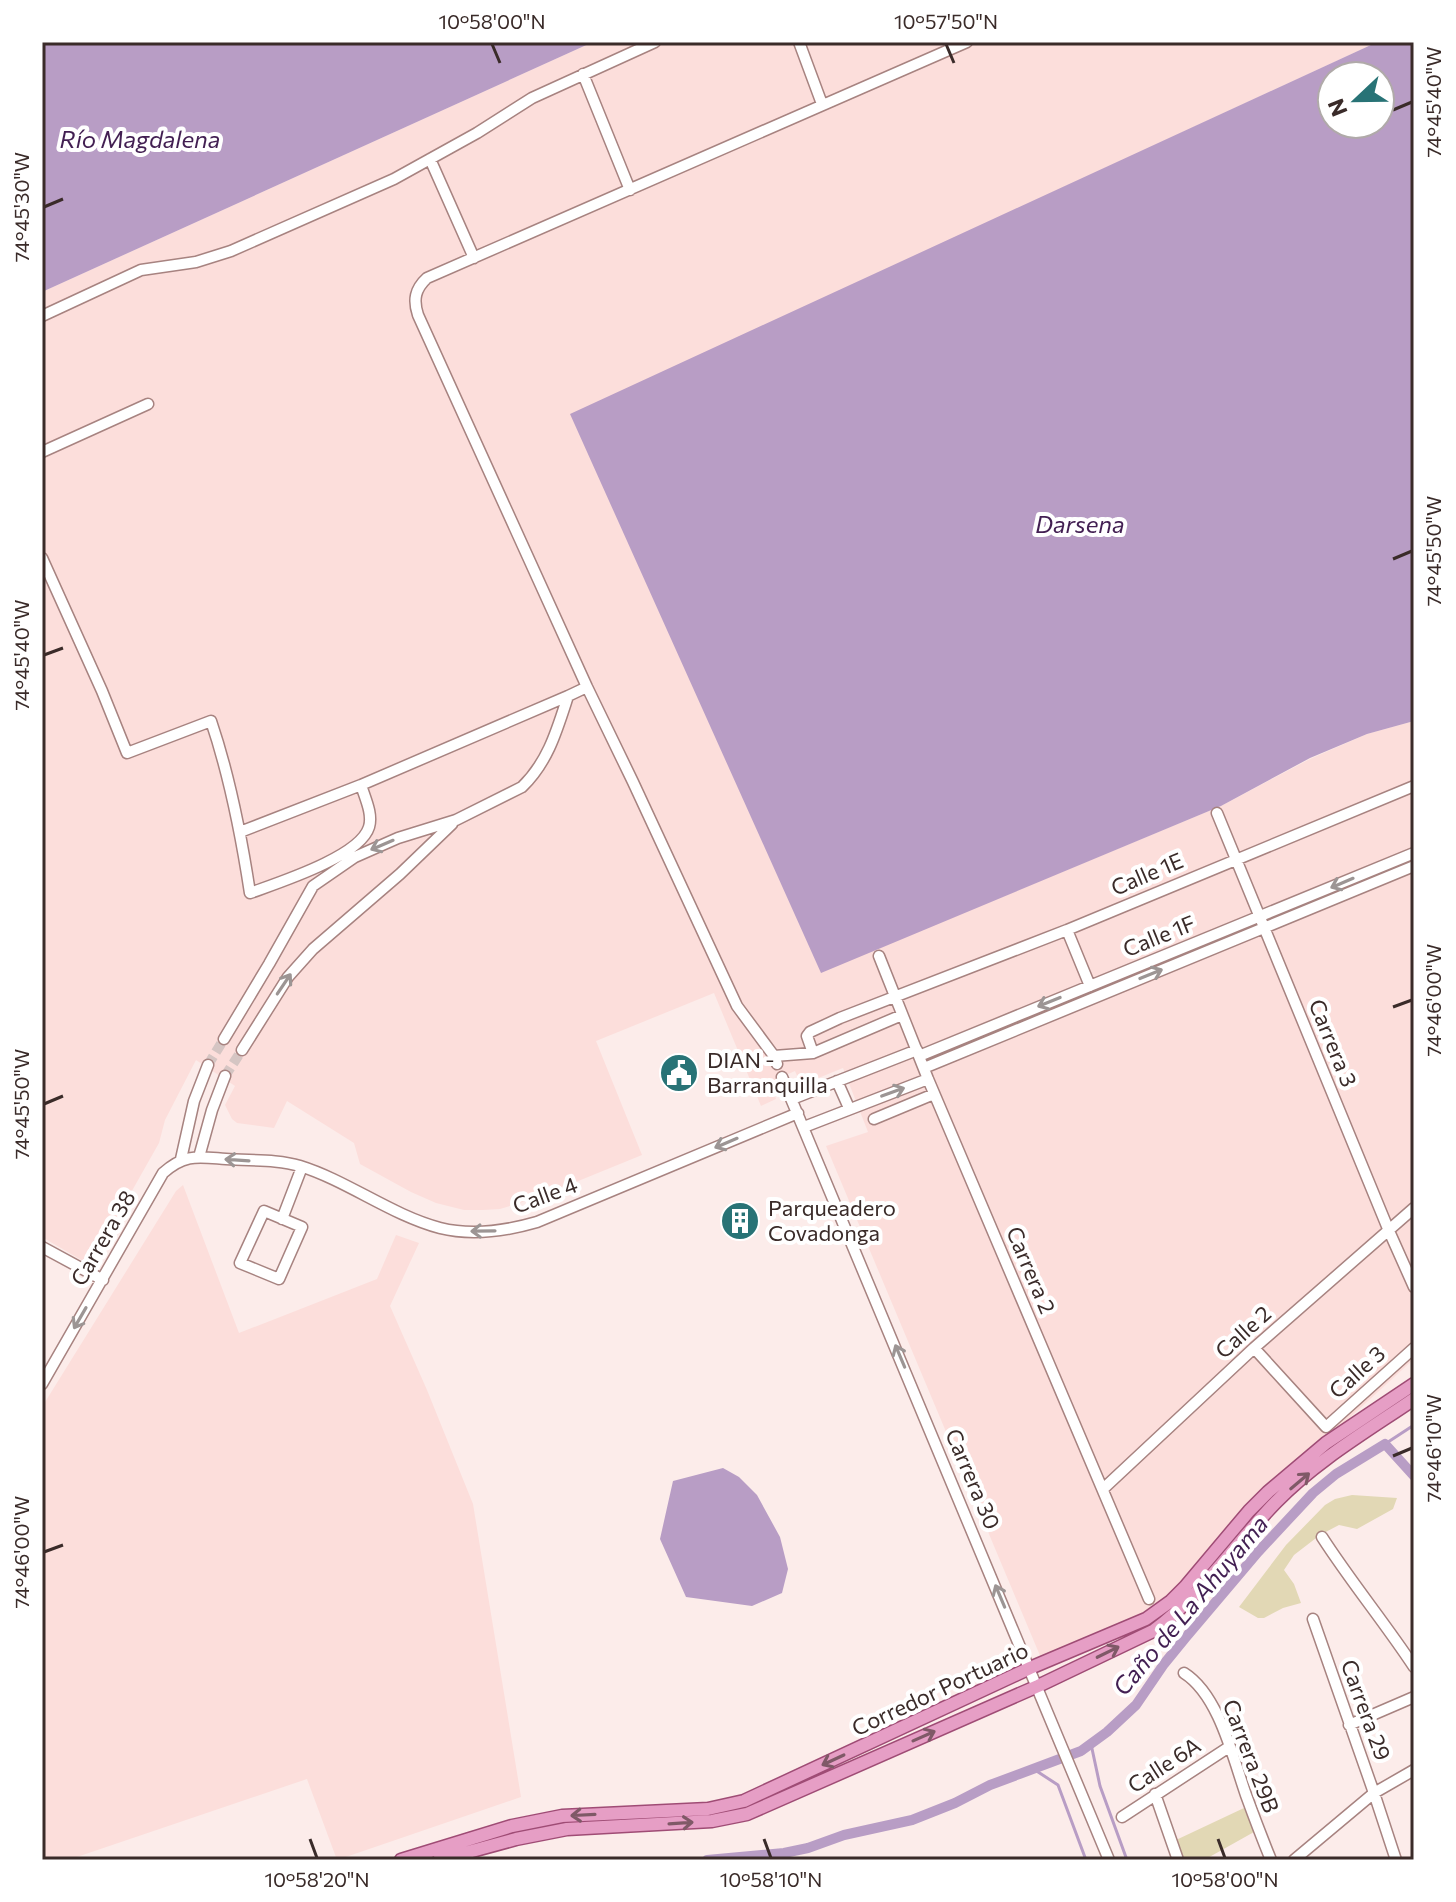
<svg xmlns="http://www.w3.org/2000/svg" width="1456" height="1902" viewBox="0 0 1456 1902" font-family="Commissioner,sans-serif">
<rect width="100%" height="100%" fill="#fcecea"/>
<path fill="#fcdedb" d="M593 42H1373V44L571 415 821 972 1221 806 1310 759 1367 734 1414 721V1359L1345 1422 1319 1439 1248 1502 1179 1586 1169 1595 1144 1614 1041 1658 826 1146 868 1132 843 1068 801 1085 795 1071 770 1082 776 1099 761 1106 714 993 596 1041 642 1155 539 1197 500 1209 483 1210H464L436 1203 411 1192 360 1164 354 1143 287 1101 274 1128 237 1123 232 1119 225 1105 235 1086 196 1060 165 1120 159 1143 90 1265 42 1237V292Z
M183 1185 239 1333 377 1279 396 1235 419 1243 390 1306 427 1390 473 1504 521 1797 337 1860 307 1779 68 1860H42V1407L176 1191Z"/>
<path fill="#e2d8b5" d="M1352 1495 1397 1498 1393 1509 1357 1529 1339 1525 1320 1535 1294 1555 1284 1570 1294 1584 1301 1603 1283 1608 1264 1618H1258L1239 1607 1286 1545 1325 1505 1335 1499Z
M1244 1808 1254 1832 1204 1860H1185L1176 1840Z"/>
<path fill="#b89dc5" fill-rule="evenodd" d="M42 42H593L42 292Z
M1373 42H1414V721L1367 734 1310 758 1221 806 821 973 570 414 1373 44ZM1332 76H1380V124H1332Z
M723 1468 739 1477 757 1495 780 1537 788 1569 782 1593 752 1606 686 1597 660 1539 673 1481Z"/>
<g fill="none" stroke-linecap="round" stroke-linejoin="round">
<path stroke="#b89dc5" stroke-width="3" d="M1385 1444 1414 1425
M1091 1744 1100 1786 1127 1860
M1035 1770 1058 1785 1086 1860"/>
<path stroke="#b89dc5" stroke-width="10" d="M707 1860 784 1853 808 1848 844 1835 912 1820 955 1803 990 1785 1081 1751 1107 1732 1136 1705 1164 1664 1186 1637 1258 1552 1313 1493 1336 1474 1385 1444 1414 1476"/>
<path stroke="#d5c5c3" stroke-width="10" stroke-dasharray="10 5" stroke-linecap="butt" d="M208 1065 224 1039
M225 1076 242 1050"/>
<defs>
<path id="minor" d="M799 42 822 104
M583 74 630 190
M430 159 474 258
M42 316 141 270 196 262 231 251 394 179 477 133 532 98 655 42
M42 452 148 404
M42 558 102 691 127 753 211 721C230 777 241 834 250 893 277 883 360 857 369 827 373 814 365 798 361 785
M1217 813 1389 1231 1414 1287
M240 832 361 785 568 696
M1067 930 1090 986
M879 956 928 1079 1149 1599
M224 1039 269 964 313 886 355 857 398 838 456 820 522 787C548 762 557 730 568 696L587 687
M242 1050 288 977 313 949 400 874 452 824
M813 1053 807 1036 810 1032 840 1018 1067 930 1414 786
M774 1056 813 1053 902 1015
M919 1056 1414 853
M777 1064 774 1056 737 1006 633 782 587 687 418 315C413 300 415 289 427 278L967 42
M924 1068 1414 866
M782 1077 1109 1860
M837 1081 849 1108
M792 1099 917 1050
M874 1119 934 1094
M804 1127 928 1079
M199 1157 212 1110 225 1076
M181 1159 194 1101 208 1065
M264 1211 302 1227 279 1279 240 1263Z
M282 1219 302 1167
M42 1247 103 1280
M1254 1348 1326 1427 1414 1348
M42 1384 163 1173C185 1153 199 1157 226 1159 250 1161 277 1159 300 1166 348 1181 391 1215 440 1228 472 1236 506 1231 537 1222L798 1113
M1103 1489 1254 1348 1414 1208
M1322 1537C1351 1582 1385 1623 1414 1667
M1313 1619 1374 1793 1396 1860
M1184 1673C1219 1695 1233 1758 1246 1795 1254 1817 1262 1838 1271 1860
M1349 1725 1414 1697
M1155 1794 1178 1860
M1122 1817 1229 1747
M1294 1860 1374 1793 1414 1770"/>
<path id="major" d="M401 1860 512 1826 562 1816 708 1809 744 1801 1030 1668 1146 1619 1171 1601 1185 1587 1249 1511 1268 1492 1326 1443 1414 1384
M439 1860 516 1839 567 1829 712 1821 747 1814 1038 1686 1153 1631C1202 1595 1234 1545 1276 1502 1316 1461 1367 1431 1414 1399"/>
</defs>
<use href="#minor" stroke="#a78380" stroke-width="13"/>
<use href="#major" stroke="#9f4c75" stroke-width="15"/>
<use href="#minor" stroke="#fff" stroke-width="10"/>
<use href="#major" stroke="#e69ec5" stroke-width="12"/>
</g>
<defs><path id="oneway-shaft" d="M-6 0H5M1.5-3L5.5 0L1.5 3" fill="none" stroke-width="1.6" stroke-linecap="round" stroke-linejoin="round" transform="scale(2)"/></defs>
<g stroke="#9c9594">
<use href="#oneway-shaft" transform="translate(382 845) rotate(157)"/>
<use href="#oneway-shaft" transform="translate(1342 883) rotate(157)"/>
<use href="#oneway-shaft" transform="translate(1151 974) rotate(-22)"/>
<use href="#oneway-shaft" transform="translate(284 984) rotate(-56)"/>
<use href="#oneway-shaft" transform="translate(1049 1002) rotate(158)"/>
<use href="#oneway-shaft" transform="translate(893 1092) rotate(-20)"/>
<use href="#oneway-shaft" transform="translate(726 1143) rotate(157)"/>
<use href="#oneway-shaft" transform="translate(237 1160) rotate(-176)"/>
<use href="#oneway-shaft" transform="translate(483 1231) rotate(179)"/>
<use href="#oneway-shaft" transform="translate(80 1318) rotate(120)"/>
<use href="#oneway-shaft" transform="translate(900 1356) rotate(-113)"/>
<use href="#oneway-shaft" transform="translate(1000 1596) rotate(-113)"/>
</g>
<g stroke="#7f5967">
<use href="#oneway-shaft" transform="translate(1300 1481) rotate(-40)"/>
<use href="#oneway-shaft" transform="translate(1108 1652) rotate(-26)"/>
<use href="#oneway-shaft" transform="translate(924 1736) rotate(-24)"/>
<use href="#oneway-shaft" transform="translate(833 1760) rotate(155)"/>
<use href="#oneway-shaft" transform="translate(583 1815) rotate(177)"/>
<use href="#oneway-shaft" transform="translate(681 1823) rotate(-4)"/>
</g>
<path fill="none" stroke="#3a2b29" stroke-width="3" d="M492 44 500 63M946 44 954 63M1393 110 1412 102M44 207 63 199M1393 559 1412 551M44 655 63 648M1393 1007 1412 1000M44 1104 63 1096M1393 1456 1412 1448M44 1552 63 1545M310 1839 317 1858M764 1839 771 1858M1218 1839 1225 1858"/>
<defs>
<symbol id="civic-disc" viewBox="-11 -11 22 22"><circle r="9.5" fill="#287376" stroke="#fff"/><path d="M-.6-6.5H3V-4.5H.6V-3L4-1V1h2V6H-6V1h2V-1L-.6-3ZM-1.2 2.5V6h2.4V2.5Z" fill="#fff"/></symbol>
<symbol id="building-disc" viewBox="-11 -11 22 22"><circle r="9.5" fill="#287376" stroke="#fff"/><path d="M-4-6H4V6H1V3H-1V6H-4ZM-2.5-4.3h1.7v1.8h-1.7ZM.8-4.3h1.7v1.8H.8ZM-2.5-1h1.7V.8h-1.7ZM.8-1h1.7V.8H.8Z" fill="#fff"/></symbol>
</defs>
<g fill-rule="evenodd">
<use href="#civic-disc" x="657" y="1051" width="44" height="44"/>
<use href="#building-disc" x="718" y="1199" width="44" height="44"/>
</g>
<g text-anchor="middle" stroke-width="8" stroke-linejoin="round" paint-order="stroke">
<g font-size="22" fill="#3a2b29" stroke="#fff">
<text transform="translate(1147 874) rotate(-23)" y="8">Calle 1E</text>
<text transform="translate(1159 936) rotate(-22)" y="8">Calle 1F</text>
<text transform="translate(1333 1043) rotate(68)" y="8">Carrera 3</text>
<text transform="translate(545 1195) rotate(-20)" y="8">Calle 4</text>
<text transform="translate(103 1238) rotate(-60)" y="8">Carrera 38</text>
<text transform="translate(1031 1270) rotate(67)" y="8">Carrera 2</text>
<text transform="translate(1243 1332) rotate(-42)" y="8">Calle 2</text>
<text transform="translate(1357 1372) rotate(-42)" y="8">Calle 3</text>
<text transform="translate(973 1479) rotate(67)" y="8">Carrera 30</text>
<text transform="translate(940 1689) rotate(-25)" y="8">Corredor Portuario</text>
<text transform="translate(1366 1710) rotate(70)" y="8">Carrera 29</text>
<text transform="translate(1251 1756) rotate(69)" y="8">Carrera 29B</text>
<text transform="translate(1164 1765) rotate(-33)" y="8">Calle 6A</text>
</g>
<g font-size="22" fill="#3a2b29" stroke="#fff" text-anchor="start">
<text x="707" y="1068">DIAN -<tspan x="707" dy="25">Barranquilla</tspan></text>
<text x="768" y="1216">Parqueadero<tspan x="768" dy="25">Covadonga</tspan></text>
</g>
<g font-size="24" font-style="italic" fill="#421f52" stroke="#fff">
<text x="140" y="148">Río Magdalena</text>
<text x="1080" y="533">Darsena</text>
<text transform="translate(1191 1606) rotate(-50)" y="8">Caño de La Ahuyama</text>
</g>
</g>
<rect width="1456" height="1902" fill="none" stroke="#ffffff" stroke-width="88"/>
<g transform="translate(1356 100) rotate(248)"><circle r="38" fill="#ffffff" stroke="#b0aaa9" stroke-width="2"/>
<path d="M0-6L14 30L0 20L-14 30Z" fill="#287376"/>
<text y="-12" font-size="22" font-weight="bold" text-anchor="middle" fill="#3a2b29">N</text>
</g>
<rect x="44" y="44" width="1368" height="1814" fill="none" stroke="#3a2b29" stroke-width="3"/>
<g font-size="20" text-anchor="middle" fill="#3a2b29">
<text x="492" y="29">10°58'00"N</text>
<text x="946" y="29">10°57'50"N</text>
<text transform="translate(1434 102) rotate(-90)" y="7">74°45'40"W</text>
<text transform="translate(22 207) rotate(-90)" y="7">74°45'30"W</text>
<text transform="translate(1434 551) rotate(-90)" y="7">74°45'50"W</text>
<text transform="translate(22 655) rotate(-90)" y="7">74°45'40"W</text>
<text transform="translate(1434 1000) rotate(-90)" y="7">74°46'00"W</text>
<text transform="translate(22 1104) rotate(-90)" y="7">74°45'50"W</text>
<text transform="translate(1434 1448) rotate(-90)" y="7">74°46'10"W</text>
<text transform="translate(22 1552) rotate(-90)" y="7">74°46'00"W</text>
<text x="317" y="1887">10°58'20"N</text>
<text x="771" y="1887">10°58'10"N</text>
<text x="1225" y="1887">10°58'00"N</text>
</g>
</svg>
